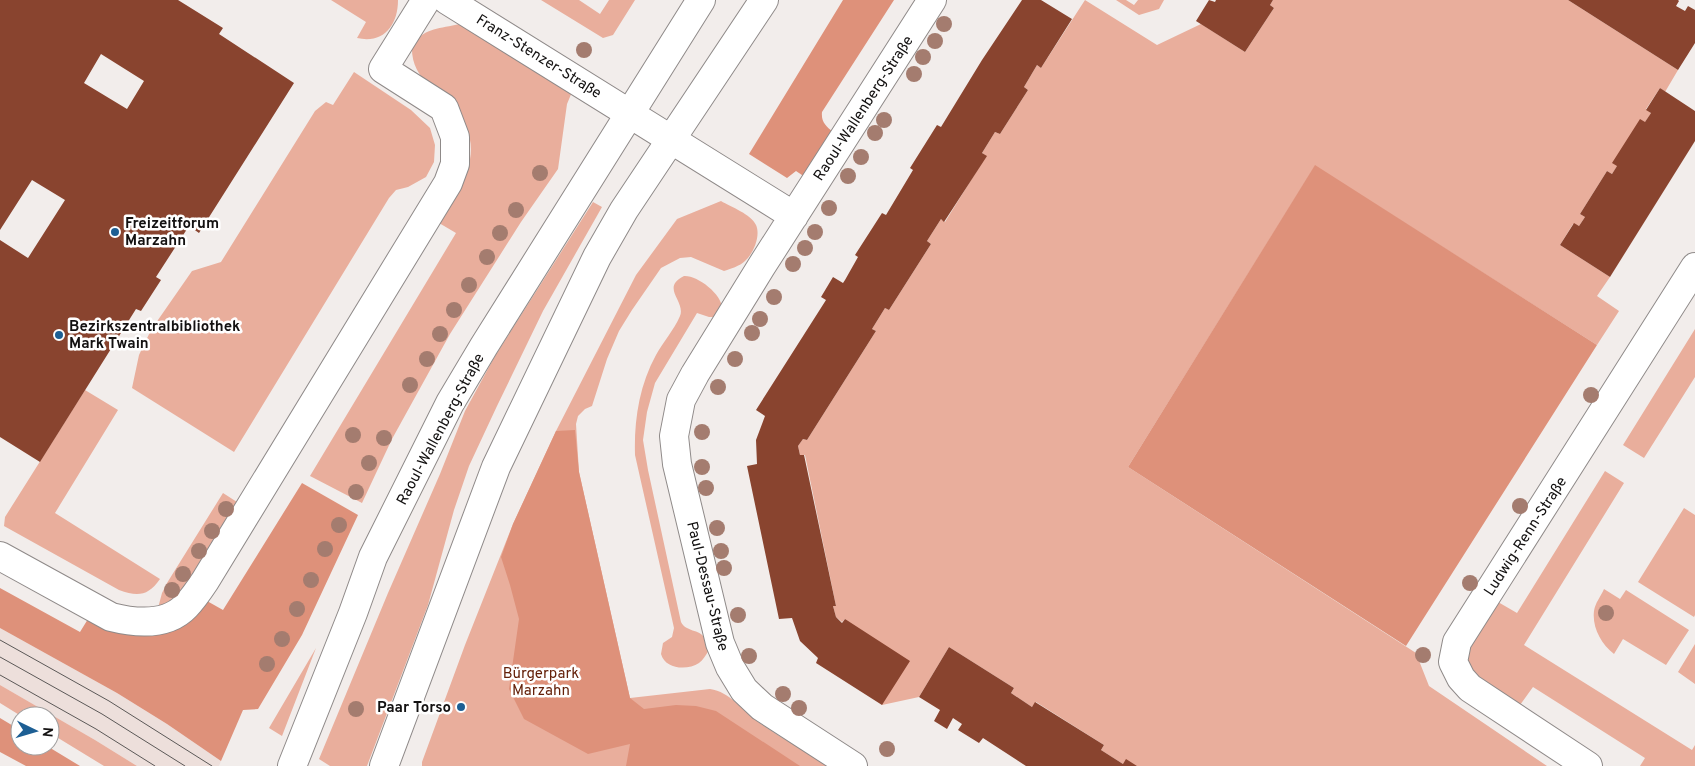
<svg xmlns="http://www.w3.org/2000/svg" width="1695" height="766" viewBox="0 0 1695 766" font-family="Overpass,sans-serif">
<rect width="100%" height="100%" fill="#f2edeb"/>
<path fill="#eddfdb" d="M0 628 117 693 167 724 221 761 219 766H137L95 740 0 685Z"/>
<path fill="#e9ae9c" d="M331 0H398C398 26 383 44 357 38L366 22Z
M541 0H579L600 14 609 0H635L613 35 603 38Z
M1085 0 1157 45 1201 24 1245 52 1274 8 1270 5 1273 0H1568L1678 70 1665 92 1660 88 1646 109 1651 113 1612 174 1607 171 1580 214 1585 217 1579 226 1573 224 1560 245 1610 277 1597 296 1619 311 1597 345 1315 166 1128 467 1416 653 1429 686 1547 766H1137L1123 764 1101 750 1104 745 1036 702 1032 707 1011 693 1014 688 949 647 919 697 882 705 845 619 842 622 836 617 833 606H836L805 455H800L798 446 803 439 807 440 876 331 872 329 885 308 889 310 931 244 927 241 941 219 945 222 986 156 982 153 995 132 1000 134 1028 90 1024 87 1037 65 1041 68Z
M1116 0H1126L1134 5 1138 0H1164L1159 9 1139 15Z
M460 24 572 92 567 104 558 169 521 222 450 334 392 439 362 503 310 476 456 233 439 223C455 197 482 160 466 128 461 118 439 97 430 88 418 73 411 64 412 44 427 27 439 29 460 24Z
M354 72 411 110 430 128 435 145 434 162 426 177 408 187 396 190 389 198 234 452 132 388 139 355 151 330 192 271 221 262 315 111 326 102 333 105Z
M721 201C731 207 751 214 756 225 761 236 753 254 745 261 740 266 730 269 724 271L691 257 680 258 661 268 632 310 619 331 607 359 592 406 585 409 578 416 576 424 579 472 630 698 710 689C730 692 742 710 757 721 780 738 806 751 830 766H422V762L465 645 513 524 556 431 636 275 677 219Z
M593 202 602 207 543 311 497 406 469 466 454 510 428 605 367 766H330L319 759 388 593 440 474 465 411 495 356Z
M684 276C697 275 722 294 722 308L715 317H709L697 313 655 383 647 412 643 440 648 470 681 622C686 632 699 629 705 638 707 641 708 647 709 650 706 655 703 660 699 663 687 671 665 669 661 654L663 643 672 637 674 628 635 455C634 421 639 386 656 355 663 342 674 330 680 316 686 301 660 288 684 276Z
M1695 329V377L1644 458 1623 445Z
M85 390 118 410 55 513 160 579C148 596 138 597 119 590L4 526 5 517Z
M1605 471 1624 483 1524 645 1692 750 1695 745V766H1640L1645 758 1533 687 1520 705 1476 676 1466 661 1468 649 1498 602 1517 613Z
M223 493 237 502 186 587 168 603 158 608 162 593 167 583Z
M1684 508 1695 515V615L1694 617 1638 582Z
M1604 589 1620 599 1626 590 1689 630 1666 665 1623 639 1614 654C1601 644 1592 627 1594 611 1595 603 1601 596 1604 589Z
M1695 644V684L1678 672Z
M316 648 282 736 269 728Z
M0 685 95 740 137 766H104L50 733V716H21L0 703Z"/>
<path fill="#de917a" d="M843 0H894L822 112C821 122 826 126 833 132L805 177 796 171 787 178 749 154Z
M1315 165 1597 345 1406 646 1128 467Z
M575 430 579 472 630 698 644 709 676 705 696 706 716 711 800 766H626L630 744 588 754 524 719 509 689 519 619 510 585 501 557 513 524 556 431Z
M302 483 358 515 302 635 258 709 243 710 221 761 167 724 117 693 0 628V588L80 632 88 619 110 630 122 633 137 636 152 635 207 601 223 610Z
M0 718 20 730V746H47L80 766H26L0 752Z"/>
<path fill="#89442f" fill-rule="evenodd" d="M0 0H178L223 28 219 34 294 83 199 233 189 226 156 277 161 280 141 311 136 309 40 462 0 437V240L28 258 65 200 32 180 0 230ZM101 54 144 81 127 109 84 83Z
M1022 0H1041L1072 19 1041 68 1037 65 1024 87 1028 90 1000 134 995 132 982 153 987 156 944 222 941 219 927 241 931 244 889 310 885 308 872 329 876 331 807 440 803 439 798 446 800 455H804L836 606H833L836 617 842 623 845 619 910 661 882 705 816 663 818 658 800 641 792 618 779 619 747 466 757 464 756 440 765 416 756 410 826 300 821 297 833 277 843 283 845 280 858 257 855 255 882 213 886 215 913 170 910 168 937 125 941 127 982 60Z
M1209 0 1215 2 1216 0H1273L1270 5 1274 8 1245 52 1196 21Z
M1568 0H1678L1679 1 1676 6 1685 11 1688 6 1695 10V43L1678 70Z
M1660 88 1695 111V141L1610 277 1560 245 1574 223 1579 226 1585 217 1580 214 1607 171 1612 174 1617 166 1612 163 1640 119 1645 122 1651 113 1646 110Z
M949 647 1014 688 1011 693 1032 707 1035 702 1104 745 1101 750 1123 764 1126 759 1137 766H1026L983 738 979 743 958 730 962 724 953 718 947 729 934 721 940 710 919 697Z"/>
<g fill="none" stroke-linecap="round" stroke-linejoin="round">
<defs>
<path id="minor" d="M447 0 794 216
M0 556 111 617C135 623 167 626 186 606 193 599 199 590 205 581L448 183 455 164V137L444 108 383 69 426 0
M853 766 762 707 744 690 730 667 720 643 677 464 674 436 681 400 695 374 761 267 932 0
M1588 766 1470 688 1461 678 1453 662 1457 642 1695 267"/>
<path id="major" d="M292 766 353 613 373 557 450 403 484 346 701 0
M384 766 496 467 597 257 624 210 764 0"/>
</defs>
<use href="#minor" stroke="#8f8a89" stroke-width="30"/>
<use href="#major" stroke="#8f8a89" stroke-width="30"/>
<use href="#minor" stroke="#fff" stroke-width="28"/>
<use href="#major" stroke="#fff" stroke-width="28"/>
<path stroke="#5b5857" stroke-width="1" d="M0 640 109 701 212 766
M0 657 102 714 185 766
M0 675 96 729 155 766"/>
</g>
<g fill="#a47c6f">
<circle cx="944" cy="24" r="8"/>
<circle cx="935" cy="41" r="8"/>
<circle cx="584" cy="50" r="8"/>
<circle cx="923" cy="57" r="8"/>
<circle cx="914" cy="74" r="8"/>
<circle cx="884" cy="120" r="8"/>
<circle cx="875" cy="133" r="8"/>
<circle cx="861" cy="157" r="8"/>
<circle cx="540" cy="173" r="8"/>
<circle cx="848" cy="176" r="8"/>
<circle cx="829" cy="208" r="8"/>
<circle cx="516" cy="210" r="8"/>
<circle cx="815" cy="232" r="8"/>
<circle cx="500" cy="233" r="8"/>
<circle cx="805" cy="248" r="8"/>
<circle cx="487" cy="257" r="8"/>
<circle cx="793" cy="264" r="8"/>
<circle cx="469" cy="285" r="8"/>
<circle cx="774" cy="297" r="8"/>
<circle cx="454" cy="310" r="8"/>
<circle cx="760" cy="319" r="8"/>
<circle cx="752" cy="333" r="8"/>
<circle cx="440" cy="334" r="8"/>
<circle cx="427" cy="359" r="8"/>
<circle cx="735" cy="359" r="8"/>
<circle cx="410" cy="385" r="8"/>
<circle cx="718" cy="387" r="8"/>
<circle cx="1591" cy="395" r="8"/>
<circle cx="702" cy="432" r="8"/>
<circle cx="353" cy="435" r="8"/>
<circle cx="384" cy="438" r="8"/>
<circle cx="369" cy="463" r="8"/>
<circle cx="702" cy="467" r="8"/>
<circle cx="706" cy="488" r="8"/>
<circle cx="356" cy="492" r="8"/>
<circle cx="1520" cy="506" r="8"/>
<circle cx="226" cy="509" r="8"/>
<circle cx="339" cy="525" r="8"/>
<circle cx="717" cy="528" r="8"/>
<circle cx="212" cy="531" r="8"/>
<circle cx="325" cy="549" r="8"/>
<circle cx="199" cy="551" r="8"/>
<circle cx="721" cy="551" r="8"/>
<circle cx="724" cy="568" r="8"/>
<circle cx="183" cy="574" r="8"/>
<circle cx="311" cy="580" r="8"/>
<circle cx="1470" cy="583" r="8"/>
<circle cx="172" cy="590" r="8"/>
<circle cx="297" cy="609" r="8"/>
<circle cx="1606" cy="613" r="8"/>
<circle cx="738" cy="615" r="8"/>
<circle cx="282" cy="639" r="8"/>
<circle cx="1423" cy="655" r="8"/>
<circle cx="749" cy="656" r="8"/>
<circle cx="267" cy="664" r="8"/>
<circle cx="783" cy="694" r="8"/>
<circle cx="799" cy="708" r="8"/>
<circle cx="356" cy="709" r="8"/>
<circle cx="887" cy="749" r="8"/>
</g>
<g fill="#1d5f94" stroke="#fff" stroke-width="2">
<circle cx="115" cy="232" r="5"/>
<circle cx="59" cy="335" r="5"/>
<circle cx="461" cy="707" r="5"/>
</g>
<g text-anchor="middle" stroke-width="5" stroke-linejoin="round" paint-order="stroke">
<g font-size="15" fill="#131111" stroke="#fff">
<text transform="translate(539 56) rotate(32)" y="5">Franz-Stenzer-Straße</text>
<text transform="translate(863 108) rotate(-57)" y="5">Raoul-Wallenberg-Straße</text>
<text transform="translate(440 429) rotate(-62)" y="5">Raoul-Wallenberg-Straße</text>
<text transform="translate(1525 536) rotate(-57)" y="5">Ludwig-Renn-Straße</text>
<text transform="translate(708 586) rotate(76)" y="5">Paul-Dessau-Straße</text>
</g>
<g font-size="15" font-weight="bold" fill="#131111" stroke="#fff" text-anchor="start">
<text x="125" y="228">Freizeitforum<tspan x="125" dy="17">Marzahn</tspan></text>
<text x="69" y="331">Bezirkszentralbibliothek<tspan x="69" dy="17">Mark Twain</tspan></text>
<text x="451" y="712" text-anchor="end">Paar Torso</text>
</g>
<g font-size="15" fill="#642009" stroke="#fff">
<text x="541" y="678">Bürgerpark<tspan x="541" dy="17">Marzahn</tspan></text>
</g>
</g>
<g transform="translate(35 731) rotate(95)"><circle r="24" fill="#ffffff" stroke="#a1a0a0"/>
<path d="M0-4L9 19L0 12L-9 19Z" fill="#1d5f94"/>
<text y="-8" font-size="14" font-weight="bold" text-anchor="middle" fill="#131111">N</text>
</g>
</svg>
